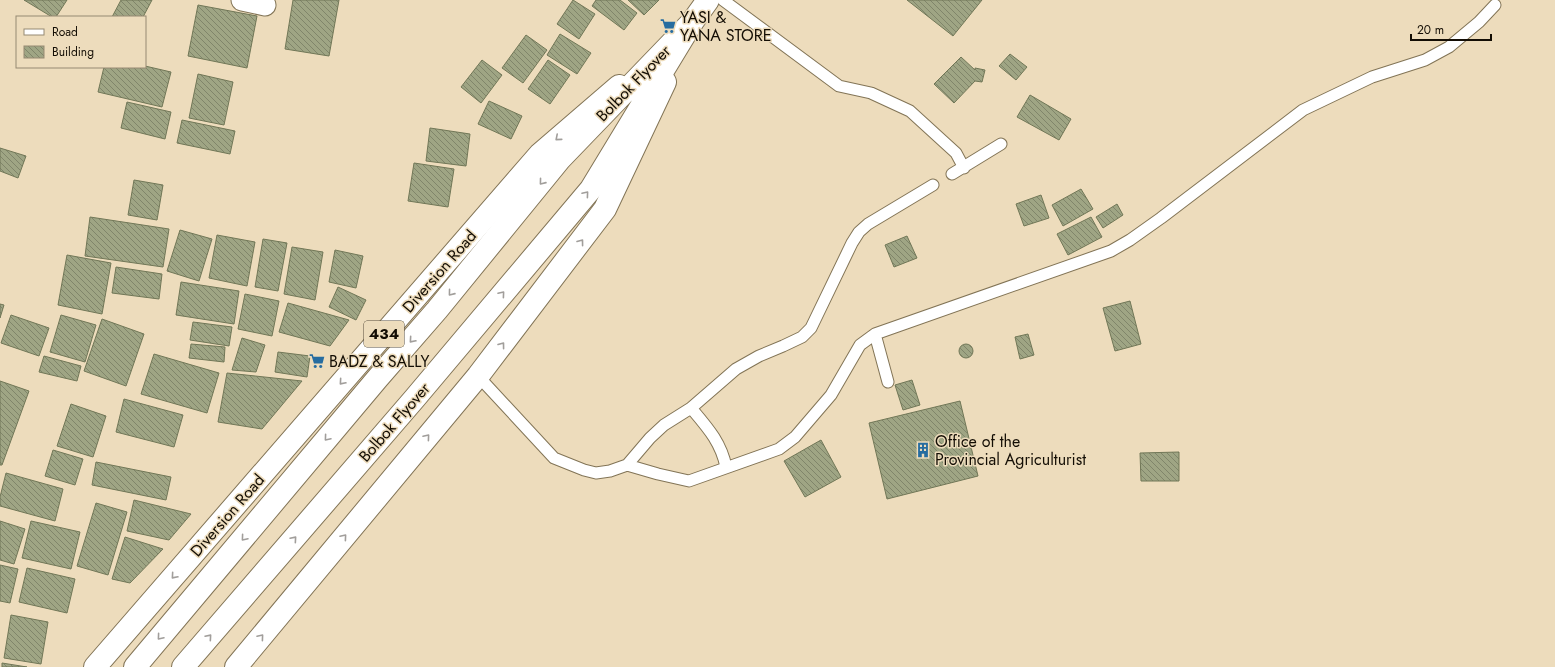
<svg xmlns="http://www.w3.org/2000/svg" width="1555" height="667" viewBox="0 0 1555 667" font-family="Jost,sans-serif">
<defs>
<pattern id="building-back-hatch" width="6" height="6" patternUnits="userSpaceOnUse"><rect width="6" height="6" fill="#9fa584"/><path d="M-1 5l2 2M0 0l6 6M5-1l2 2" fill="none" stroke="#80856a"/></pattern>
</defs>
<rect width="100%" height="100%" fill="#eddcbc"/>
<path fill="url(#building-back-hatch)" stroke="#717757" d="M24 0H67L56 17H52Z
M121 0H152L143 17H112Z
M293 0H339L329 56 285 49Z
M573 0 595 14 579 39 557 24Z
M596 0H620L637 13 624 30 592 6Z
M628 0H659L644 15Z
M907 0H982L953 36Z
M198 5 257 16 247 68 188 56Z
M560 34 591 53 577 74 547 55Z
M526 35 547 50 523 83 502 68Z
M1010 54 1027 67 1016 80 999 66Z
M961 57 975 70V68L985 70 982 82 975 81 954 103 934 84Z
M482 60 502 75 481 103 461 87Z
M548 60 570 75 550 104 528 89Z
M145 66 171 72 162 107 98 92 104 67Z
M198 74 233 82 224 125 189 118Z
M1030 95 1071 119 1059 140 1017 117Z
M489 101 522 116 511 139 478 124Z
M127 102 171 112 165 139 121 128Z
M182 120 235 131 230 154 177 143Z
M430 128 470 134 466 166 426 161Z
M0 148 26 156 18 178 0 171Z
M414 163 454 169 448 207 408 201Z
M134 180 163 185 157 220 128 215Z
M1081 189 1093 209 1063 226 1052 205Z
M1041 195 1049 218 1024 226 1016 204Z
M1117 204 1123 215 1103 228 1096 217Z
M90 217 169 229 163 267 85 256Z
M1091 217 1102 237 1068 255 1057 234Z
M180 230 212 239 199 281 167 271Z
M217 235 255 242 247 286 209 278Z
M907 236 917 258 894 267 885 245Z
M263 239 287 243 278 291 255 287Z
M292 247 323 252 315 300 284 294Z
M335 250 363 256 356 288 329 282Z
M67 255 111 263 102 314 58 305Z
M116 267 162 274 159 299 112 293Z
M181 282 239 291 234 324 176 315Z
M338 287 366 300 356 320 329 307Z
M245 294 279 301 272 336 238 329Z
M1130 301 1141 344 1115 351 1103 308Z
M288 303 349 320 330 346 279 332Z
M0 304 4 305 0 318Z
M11 315 49 328 39 356 1 343Z
M61 315 96 325 85 362 50 352Z
M102 319 144 334 126 386 84 371Z
M193 322 232 327 229 346 190 340Z
M1028 334 1034 355 1020 359 1015 337Z
M242 338 265 345 256 372 232 370Z
M191 344 225 347 224 362 189 358Z
M959 351a7 7 0 1 1 14 0a7 7 0 1 1-14 0Z
M278 352 310 356 307 377 275 372Z
M154 354 219 373 207 413 141 394Z
M44 356 81 366 77 381 39 372Z
M227 373 302 381 262 429 218 422Z
M912 380 920 405 903 410 895 385Z
M0 381 29 391 2 465H0Z
M124 399 183 415 174 447 116 432Z
M960 401 978 476 887 499 869 423Z
M71 404 106 416 93 457 57 446Z
M821 440 841 477 805 497 784 461Z
M53 450 83 459 75 485 45 476Z
M1179 452V481H1141L1140 453Z
M96 462 171 477 166 500 92 485Z
M6 473 63 489 55 521 0 506V497Z
M134 500 191 514 169 540 127 531Z
M96 503 127 512 108 575 77 566Z
M0 521 25 529 14 564 0 560Z
M31 521 80 532 71 569 22 558Z
M125 537 163 549 130 583 112 579Z
M0 565 18 569 10 603 0 601Z
M27 568 75 579 67 613 19 602Z
M11 615 48 622 41 664 4 658Z
M2 663 27 667H2Z"/>
<g fill="none" stroke-linecap="round" stroke-linejoin="round">
<defs>
<path id="lane" d="M723 0 839 86 871 93 910 111 956 153 964 168
M952 174 1001 144
M875 334 888 382
M478 376 554 458 584 470 596 473 610 471 627 465 650 438 664 425 691 408 736 369 759 356 783 346 802 337 811 328 852 243 859 232 868 224 933 185
M691 408C707 427 721 442 726 467
M627 465 658 474 689 481 779 449 795 437 831 395 860 345 875 334 1111 251 1130 240 1161 218 1303 110 1372 77 1425 60 1449 47 1479 22 1495 5"/>
<path id="street" d="M242 0 265 5"/>
<path id="primary" d="M95 667 540 154 619 86
M236 667 478 376 605 209 665 82"/>
<path id="highway" d="M135 667 377 379 437 310 560 159 693 21
M183 667 415 398 591 189 693 21 708 0"/>
</defs>
<use href="#lane" stroke="#827456" stroke-width="13"/>
<use href="#street" stroke="#827456" stroke-width="23"/>
<use href="#primary" stroke="#827456" stroke-width="24"/>
<use href="#highway" stroke="#827456" stroke-width="24"/>
<use href="#lane" stroke="#fff" stroke-width="11"/>
<use href="#street" stroke="#fff" stroke-width="21"/>
<use href="#primary" stroke="#fff" stroke-width="22"/>
<use href="#highway" stroke="#fff" stroke-width="22"/>
</g>
<defs><path id="oneway-chevron" d="M-2-3.5L2.5 0L-2 3.5" fill="none" stroke-width="1.6" stroke-linecap="round" stroke-linejoin="round"/></defs>
<g stroke="#a19e9b">
<use href="#oneway-chevron" transform="translate(558 138) rotate(139)"/>
<use href="#oneway-chevron" transform="translate(542 182) rotate(129)"/>
<use href="#oneway-chevron" transform="translate(586 194) rotate(-50)"/>
<use href="#oneway-chevron" transform="translate(581 242) rotate(-53)"/>
<use href="#oneway-chevron" transform="translate(451 293) rotate(129)"/>
<use href="#oneway-chevron" transform="translate(502 294) rotate(-50)"/>
<use href="#oneway-chevron" transform="translate(412 340) rotate(131)"/>
<use href="#oneway-chevron" transform="translate(502 345) rotate(-53)"/>
<use href="#oneway-chevron" transform="translate(342 382) rotate(131)"/>
<use href="#oneway-chevron" transform="translate(427 437) rotate(-50)"/>
<use href="#oneway-chevron" transform="translate(327 438) rotate(130)"/>
<use href="#oneway-chevron" transform="translate(344 537) rotate(-50)"/>
<use href="#oneway-chevron" transform="translate(244 538) rotate(130)"/>
<use href="#oneway-chevron" transform="translate(294 539) rotate(-49)"/>
<use href="#oneway-chevron" transform="translate(174 576) rotate(131)"/>
<use href="#oneway-chevron" transform="translate(160 637) rotate(130)"/>
<use href="#oneway-chevron" transform="translate(209 637) rotate(-49)"/>
<use href="#oneway-chevron" transform="translate(261 637) rotate(-50)"/>
</g>
<defs>
<symbol id="supermarket-bare" viewBox="-9 -9 18 18"><path d="M-6-5.5h2.5l.6 2H6L4.5 2H-2.5L-4.4-4H-6ZM-1.5 3.2a1.3 1.3 0 1 0 .1 0ZM3 3.2a1.3 1.3 0 1 0 .1 0Z" fill="#266ca0" stroke="#eddcbc" stroke-width="2.5" paint-order="stroke"/></symbol>
<symbol id="building-bare" viewBox="-9 -9 18 18"><path d="M-4-6H4V6H1V3H-1V6H-4ZM-2.5-4.3h1.7v1.8h-1.7ZM.8-4.3h1.7v1.8H.8ZM-2.5-1h1.7V.8h-1.7ZM.8-1h1.7V.8H.8Z" fill="#266ca0" stroke="#eddcbc" stroke-width="2.5" paint-order="stroke"/></symbol>
</defs>
<g fill-rule="evenodd">
<use href="#supermarket-bare" x="657" y="15" width="22" height="22"/>
<use href="#supermarket-bare" x="306" y="350" width="22" height="22"/>
<use href="#building-bare" x="912" y="439" width="22" height="22"/>
</g>
<g text-anchor="middle" stroke-width="3" stroke-linejoin="round" paint-order="stroke">
<rect fill="#eddcbc" stroke="#544b3b" stroke-width="1" x="364" y="321" width="40" height="26" rx="3"/>
<g font-size="15" font-weight="bold" fill="#130d04">
<text x="384" y="339">434</text>
</g>
<g font-size="16" fill="#130d04" stroke="#eddcbc" text-anchor="start">
<text x="680" y="23">YASI &amp;<tspan x="680" dy="18">YANA STORE</tspan></text>
<text x="329" y="367">BADZ &amp; SALLY</text>
<text x="935" y="447">Office of the<tspan x="935" dy="18">Provincial Agriculturist</tspan></text>
</g>
<g font-size="16" fill="#130d04" stroke="#eddcbc">
<text transform="translate(633 83) rotate(-46)" y="6">Bolbok Flyover</text>
<text transform="translate(439 271) rotate(-49)" y="6">Diversion Road</text>
<text transform="translate(394 422) rotate(-49)" y="6">Bolbok Flyover</text>
<text transform="translate(227 515) rotate(-49)" y="6">Diversion Road</text>
</g>
</g>
<rect x="16" y="16" width="130" height="52" fill="#eddcbc" stroke="#968972"/>
<rect x="24" y="29" width="20" height="6" fill="#ffffff" stroke="#968972"/>
<text x="52" y="36" font-size="12" fill="#130d04">Road</text>
<rect x="24" y="46" width="20" height="12" fill="url(#building-back-hatch)" stroke="#968972"/>
<text x="52" y="56" font-size="12" fill="#130d04">Building</text>
<path d="M1411 34v6h80v-6" fill="none" stroke="#130d04" stroke-width="2"/>
<text x="1417" y="34" font-size="12" fill="#130d04" stroke="#eddcbc" stroke-width="3" paint-order="stroke">20 m</text>
</svg>
